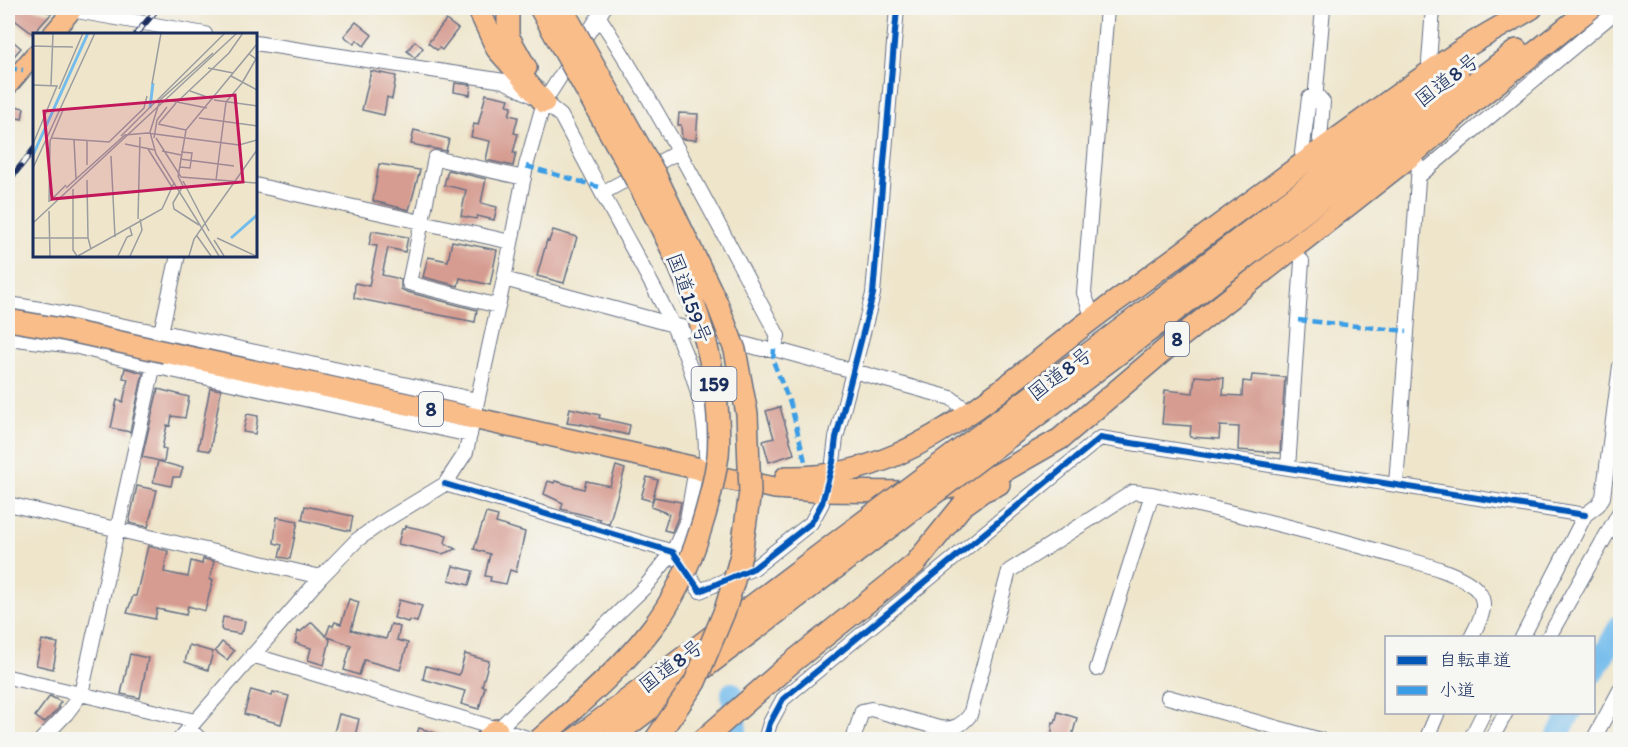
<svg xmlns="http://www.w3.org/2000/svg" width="1628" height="747" viewBox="0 0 1628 747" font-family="Itim,'Klee One',sans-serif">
<rect width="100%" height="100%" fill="#f6f6f2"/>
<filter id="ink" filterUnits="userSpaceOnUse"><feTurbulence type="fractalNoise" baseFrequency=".0167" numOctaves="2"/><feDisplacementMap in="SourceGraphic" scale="12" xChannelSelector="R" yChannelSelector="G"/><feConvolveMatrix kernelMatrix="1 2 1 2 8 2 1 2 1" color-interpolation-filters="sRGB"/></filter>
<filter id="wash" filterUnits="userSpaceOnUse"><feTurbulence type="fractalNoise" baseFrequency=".008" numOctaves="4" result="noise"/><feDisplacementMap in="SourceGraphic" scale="24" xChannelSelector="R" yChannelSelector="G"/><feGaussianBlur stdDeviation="1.35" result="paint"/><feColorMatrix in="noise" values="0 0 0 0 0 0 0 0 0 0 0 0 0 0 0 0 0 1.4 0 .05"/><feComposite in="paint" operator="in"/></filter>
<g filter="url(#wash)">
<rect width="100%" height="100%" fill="#eee5cb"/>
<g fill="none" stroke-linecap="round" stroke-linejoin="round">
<path stroke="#73bcec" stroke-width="22" d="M1594 672 1620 625
M732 693 737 740
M1555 740 1571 712"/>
</g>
<g id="blocks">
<path fill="#d69c91" d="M8 8H32L52 13 33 34 8 15Z
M446 20 458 29 442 50 439 48 437 50 428 43Z
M356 22 372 35 364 46 357 40 354 44 344 36Z
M8 37 21 48 8 63Z
M415 41 423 48 415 58 407 51Z
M371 71 396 76 392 99 387 97 384 115 362 110Z
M455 83 471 85 470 95 454 92Z
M486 94 509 99 507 105 512 106 509 115 518 117 514 133 518 134 513 153H516L513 166 486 160 490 141 471 137 474 124 478 125Z
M10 105 24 108 22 119 8 116Z
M679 113 698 114 696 140 682 139 681 125H678Z
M414 130 449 139 446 151 411 144Z
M379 164 420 170 409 210 373 201Z
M448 170 486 179 481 203 497 207 494 220 477 216 476 219 461 216 466 190 444 185Z
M553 230 577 237 564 283 537 276 547 240 549 241Z
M372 231 408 237 405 252 388 248 382 275 401 279V289L407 292 477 310 475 322 354 298 355 283 369 286 377 246 369 245Z
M452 241 497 250 490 285 460 278 458 286 423 277 428 257 448 261Z
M125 368 143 373 130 432 111 428 117 400 123 402 128 379 123 378Z
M1252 375 1285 377 1280 453 1238 450 1239 427 1220 426 1219 439 1190 437 1191 426 1162 424 1165 390 1193 393 1195 376 1224 378 1223 395 1242 396 1243 381 1251 382Z
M210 388 221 390 210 451 198 449Z
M158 389 189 397 185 418 172 416 170 426 167 425 162 448 166 449 164 462 142 457Z
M780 407 794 454 769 462 763 441 774 438 766 411Z
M570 408 600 415 599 418 630 425 628 435 581 424V425L567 423Z
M247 414 258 416 255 434 243 432Z
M158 461 183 468 180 477H173L171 486 153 482Z
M616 466 625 469 609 524 600 521V519L561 509 563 503 544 494 548 481 554 483 555 481 584 489 586 481 610 486Z
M647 477 658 480 652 501 641 498Z
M137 486 157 490 148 527 129 523Z
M654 497 681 502 678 517 672 532 664 530 669 514 651 507Z
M305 506 353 516 350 531 302 520Z
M486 513 498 516 496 523 525 532 516 572 510 570 506 584 490 581 491 577 485 576 490 554 474 549Z
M277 517 298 521 290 559 279 557 282 545 274 543Z
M406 526 447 535 445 543 456 549 442 554 398 544 402 529H405Z
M148 546 168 551 164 572 188 577 191 561 202 564 203 559 214 561 210 580H213L205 611 188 606 186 615 157 609 155 619 127 613 133 596H136Z
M453 566 473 571 469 585 449 580Z
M349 599 359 602 351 630 386 639 391 624 400 627 397 640 408 643 400 670 364 660 359 675 344 670 351 645 328 637 330 640 324 665 308 660 311 648 295 643 298 631 300 632 312 622 326 636 330 625 333 626 335 622 341 624Z
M399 600 422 606 417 622 409 620 408 622 394 618Z
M223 617 245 621 243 631H241L240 634 223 631 221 629Z
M42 640 58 643 53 669 36 665Z
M222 642 234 651 227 660 215 651Z
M189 645 213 652 208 670 185 662Z
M130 654 148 658 140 698 121 694Z
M465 654 489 661 482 686 485 687 479 709 461 704 465 691 423 679 426 666 459 675Z
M251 690 272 696 273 692 289 696 281 724 244 714Z
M50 696 61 702 58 706 59 708 44 723 35 716Z
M1058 712 1077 718 1071 740H1051L1053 722 1055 723Z
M339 714 359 719 354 740H332Z
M419 728 449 737V740H415Z"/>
</g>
</g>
<g filter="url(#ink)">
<use href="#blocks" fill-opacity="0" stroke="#656f84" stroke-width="1.5"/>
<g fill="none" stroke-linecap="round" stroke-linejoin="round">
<path stroke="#c4c1b5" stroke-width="14" stroke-dasharray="14 7" stroke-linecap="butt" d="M1310 161 1312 136"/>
<defs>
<path id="minor" d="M60 8 205 34
M1433 8 1429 62 1439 67
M599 17C665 119 720 229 778 336L774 349
M255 43 504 81 544 102 561 116C584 159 607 203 631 246 667 312 706 378 706 455
M1315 101 1323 8
M1307 160 1302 153 1309 98 1316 94 1323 102 1320 139 1325 147
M1419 176 1620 8
M255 185 511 242
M602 193 678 152
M504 279 762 349H774L951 398 970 413
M8 304C63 311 117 327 172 334L477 400
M498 306 409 283 435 158 524 178
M1093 319 1084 293 1107 8
M8 338 74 346 153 366 470 435
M833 462 836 438 873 294 897 8
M1288 468 1302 261
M445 484 673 552 700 591 754 568 811 523 822 503
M1396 485 1419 166 1412 155
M8 504 321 577
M1522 638 1585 515 1598 505 1603 497 1620 366
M1548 638 1620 511
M252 655 534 740
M1097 669 1152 494
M8 677 195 721
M1168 697 1321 740
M189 729 201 740
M497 730 645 587 673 552 687 520 696 468
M41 740 66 714 81 694 178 255
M179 740 321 577 357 540 381 523 445 484 466 452 504 279 526 166 544 102 604 8
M765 740 770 723 783 699 1100 438 1585 515
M853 740 862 711 871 709 939 728C953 730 961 726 970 715L1009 571 1133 492 1152 494C1233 513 1315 532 1395 556 1417 562 1463 573 1478 591 1490 606 1478 623 1471 638
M1426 740 1438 712
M1470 740 1484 712
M1491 740 1506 712
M1593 740 1620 690"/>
<path id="major" d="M52 34 74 8
M8 86 34 55"/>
<path id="highway" d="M478 8 497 49 544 102
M508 8V36L526 68
M1161 299 1458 71
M1170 315 1517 50
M165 352 473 418 696 468 723 478 775 488 817 491 911 492 962 486 997 475 1060 439 1174 342 1412 155 1468 106 1591 8
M786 477C824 478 861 470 896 455 972 421 1034 362 1100 313 1222 224 1342 132 1466 47 1488 33 1511 21 1532 8
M486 740 497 730
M574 740 842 538
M609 740 853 555
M703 740 790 664 915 564 962 506 983 491 999 484"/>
</defs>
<use href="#minor" stroke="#656f84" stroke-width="16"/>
<use href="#major" stroke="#656f84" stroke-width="21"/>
<use href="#highway" stroke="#656f84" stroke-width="24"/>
<use href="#minor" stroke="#fff" stroke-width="14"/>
<use href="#major" stroke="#f9bd89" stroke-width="18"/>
<use href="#highway" stroke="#f9bd89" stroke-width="21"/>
<defs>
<path id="rail" d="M136 34 158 8
M8 182 34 149"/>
</defs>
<use href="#rail" stroke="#1b2f5e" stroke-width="6"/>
<use href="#rail" stroke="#f6f6f2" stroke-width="4" stroke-dasharray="11" stroke-linecap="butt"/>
<defs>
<path id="highway-bridge" d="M562 8 655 174 717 303 735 350 747 414 750 492 741 555 733 584 725 610 695 682 655 740
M8 320 61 329 165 352
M842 538 1161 299
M853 555 1170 315
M539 740C578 705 620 670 652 628 675 599 689 566 700 531 708 507 714 482 718 456 720 434 718 411 715 388 703 303 665 232 624 158 596 108 568 58 540 8"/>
</defs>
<use href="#highway-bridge" stroke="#656f84" stroke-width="24" stroke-linecap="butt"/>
<use href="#highway-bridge" stroke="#f9bd89" stroke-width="21"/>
<path stroke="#3b9de6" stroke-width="4.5" stroke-dasharray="9 4.5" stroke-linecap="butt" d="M8 68 23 70
M526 166 599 187
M1298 320 1407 331
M774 349 773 361 791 406 806 465"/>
<defs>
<path id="cycleway" d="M445 484 673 552 700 591 754 568 811 523 822 503 833 462 836 438 873 294 897 8
M765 740 770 723 783 699 1100 438 1585 515"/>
</defs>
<use href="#cycleway" stroke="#f6f6f2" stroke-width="10"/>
<use href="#cycleway" stroke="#0057b8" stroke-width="6"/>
</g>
</g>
<g text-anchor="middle" stroke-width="6" stroke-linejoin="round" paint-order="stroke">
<g fill="#f6f6f2" stroke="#5d6b8a" stroke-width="1.5">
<rect x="1165" y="322" width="24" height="34" rx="4.5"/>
<rect x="691.5" y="367" width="45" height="34" rx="4.5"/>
<rect x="419" y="392" width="24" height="34" rx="4.5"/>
</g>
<g font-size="20" font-weight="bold" fill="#1b2f5e">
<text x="1177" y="346">8</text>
<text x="714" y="391">159</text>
<text x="431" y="416">8</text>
</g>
<g font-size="21" fill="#1b2f5e" stroke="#f6f6f2">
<text transform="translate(1447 80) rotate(-37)" y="7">国道8号</text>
<text transform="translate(689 298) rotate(70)" y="7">国道159号</text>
<text transform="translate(1060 374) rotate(-37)" y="7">国道8号</text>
<text transform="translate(671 666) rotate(-37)" y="7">国道8号</text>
</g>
</g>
<g transform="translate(33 33)">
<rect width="224" height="224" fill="#eee5cb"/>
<path fill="none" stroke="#73bcec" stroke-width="3" d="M117 75 120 50M0 122 55 0M198 205 224 182"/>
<path fill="none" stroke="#9a9c9f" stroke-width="1.5" d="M0 13 40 14M180 20 127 67 117 99 123 121 186 223M175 35 200 40M198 43 224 57M209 50 223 26 216 21M119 51 128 0M0 52 24 53 0 111M18 52 20 0M26 56 50 0M157 58 180 66M134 67 174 75M181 67 224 73M144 69 196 20 210 0M166 85 224 93M126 90 143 70M125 91 153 97M88 103 192 0M19 105 76 109 111 75 114 63M121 105 124 87 134 74M123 105 148 144 224 150M41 107 43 146M54 108V132M92 111 122 117M115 116 139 154M129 118 148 122M78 123 82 204M147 126 201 133M147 134 157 135 159 120 148 119M0 135 62 0M145 143 150 153 140 170 141 176 166 192M145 144 153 97 224 11M54 147 55 205 58 216M183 147 193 69 209 50M150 148 176 198M33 155 92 102 114 100 206 112 224 107M40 156V217L44 223M17 168 33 152M16 169 17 108 30 77M16 178 17 223M105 186 107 104M0 190 204 0M164 203 178 223M0 205H55M184 205 223 223M181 207 191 223M45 223 129 176 141 150M85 223 94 204 99 202 97 195M97 223 109 197 107 186M156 223 161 206 224 117"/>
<path fill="#c2185b" fill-opacity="0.15" stroke="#c2185b" stroke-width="3" d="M202 62 210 149 19 166 11 78Z"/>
<rect width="224" height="224" fill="none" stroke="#1b2f5e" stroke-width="3"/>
</g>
<rect width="1628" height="747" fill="none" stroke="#f6f6f2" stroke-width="30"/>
<rect x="1385" y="636" width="210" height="78" fill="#f6f6f2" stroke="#9ea6b7" stroke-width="1.5"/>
<rect x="1397" y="656" width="30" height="9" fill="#0057b8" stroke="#9ea6b7" stroke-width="1.5"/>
<text x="1439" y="666" font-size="18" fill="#1b2f5e">自転車道</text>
<rect x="1397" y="686" width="30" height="9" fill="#3b9de6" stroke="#9ea6b7" stroke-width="1.5"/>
<text x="1439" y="696" font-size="18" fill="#1b2f5e">小道</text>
</svg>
